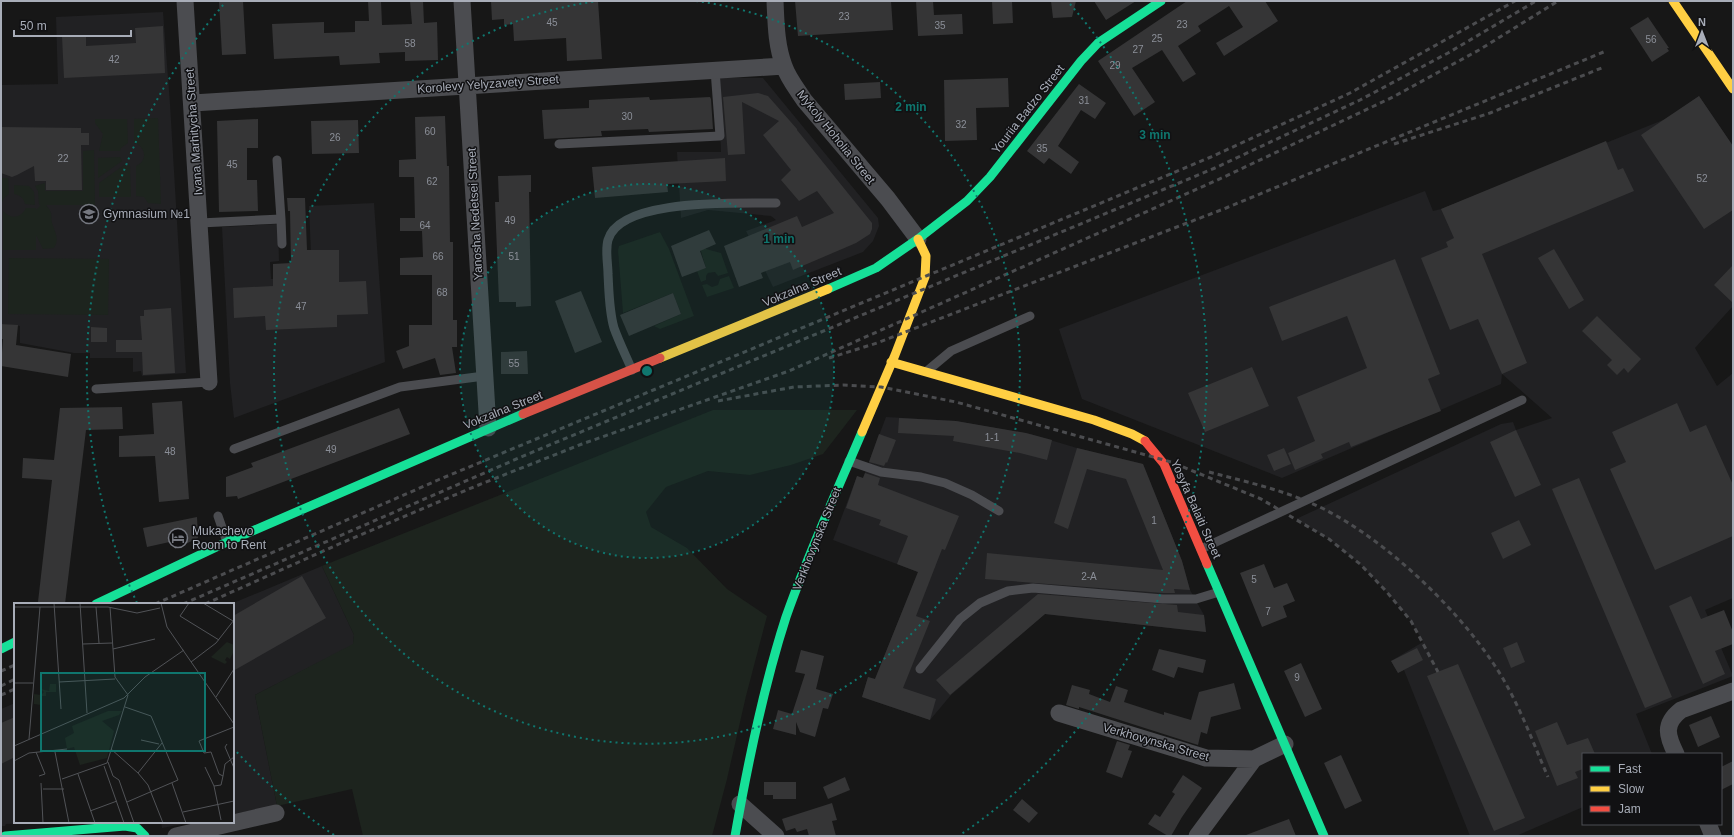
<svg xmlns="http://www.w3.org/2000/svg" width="1734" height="837" viewBox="0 0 1734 837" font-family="Arial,sans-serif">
<rect width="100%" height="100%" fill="#171717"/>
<path fill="#212123" d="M163 12 170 104 186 373 142 376 141 371 133 372V358H90V353H74L20 343V326L1 324V85L58 84 56 17Z
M718 78H763L878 218 879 226 873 241 863 252 773 287 746 231 776 220 771 216 708 210 681 218 677 152H721Z
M1699 96 1733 146V306L1695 348 1717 386 1733 373V598L1705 610 1733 676 1636 714 1652 754H1583V807L1516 836H1470L1404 670 1398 673 1391 661 1423 642 1411 621 1386 591 1360 564 1329 539 1296 519 1501 424 1513 422 1516 430 1552 418 1502 374 1501 384 1282 478 1082 399 1059 329 1425 191 1433 211 1441 209 1668 118Z
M374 203 385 362 234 418 230 383 222 227 278 224 279 261 270 262 271 279 312 278 309 206Z
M886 417 956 421 1030 434 1077 448 1143 464 1182 561 1190 590 1204 615 1206 632 1045 614 951 695 930 720 862 697 868 677 875 679 918 572 833 540 857 476 863 478Z
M322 566 354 635 353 645 255 695 277 806 233 814V604H231Z
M15 703V822H52L6 824 5 826H1V709Z
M161 822H194L162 828Z"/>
<path fill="#1d241e" d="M158 118V119L161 204 148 203 144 197 136 196V166C148 161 146 146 134 143V119Z
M95 119H127L128 143 121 148 120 151H99L103 134 95 123Z
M94 150 95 205H46C55 216 49 215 53 226 56 234 59 240 54 248L43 249 36 235V250H3V211C11 220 21 218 26 208H36V210L41 205H39L38 191 35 186 45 183V191H83V151Z
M120 157 122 161 98 178V158Z
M124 165 130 166 131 197H99V183Z
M1 178H8L9 194 4 198 1 204Z
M14 185 29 186 34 192 35 205 25 204C24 198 20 195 14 194Z
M660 232 669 249 694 316 660 329 654 326 681 314 673 293 623 313 618 250 619 246Z
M700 237 706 249 721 253 728 273 718 276 715 272 708 273 706 276V280L701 282 697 271 706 268 700 248Z
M9 258 109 259 108 315 8 314Z
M729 276 734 288 707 297 702 285 707 284 712 287 718 285 720 279Z
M713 410H857L823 454 791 465 750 475 708 471 666 487 646 512 651 527 687 548 727 589 767 616 746 696 727 779 712 836H363L352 789 277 806 255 695 353 644 354 635 322 566Z"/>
<path fill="#353536" d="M219 1H243L246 54 222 55Z
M368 1H381L382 25 412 24 410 1H423L424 23 437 22 438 60 405 61V52L379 53 380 63 340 65 339 56 274 59 272 24 324 22V33L355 32V21H369Z
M491 1H598L602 59 567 61 566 38 514 41 513 24 504 25V19L492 20Z
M795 1H825V2L891 1 893 30 798 36Z
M916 1H933L934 15 962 14 963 34 918 36Z
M992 1H1012L1013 23 993 24Z
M1051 1H1076L1072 17 1053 18Z
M1094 1H1136L1106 20Z
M1187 1H1265L1278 21 1224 56 1216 43 1243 27 1229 6 1198 26 1201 31 1178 46 1196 74 1183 82 1162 50 1132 68 1155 102 1134 116 1098 61Z
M1648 17 1669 48H1667L1669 51 1652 62 1630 28Z
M163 26 165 73 64 78 62 36 86 35V46L136 43 135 28Z
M1008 78 1009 107 976 108 977 140 945 141 944 80Z
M880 82 881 98 845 100 844 84Z
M1079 84 1106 103 1095 119 1081 110 1058 146 1079 162 1071 174 1049 158 1044 164 1027 151Z
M758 93 768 96 797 129V130L872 223V229L870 234 856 243 793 270 790 262 761 273 763 278 739 287 724 246 797 216 802 227 834 213 817 191 799 201 781 180 791 170 763 135 779 121 742 102 745 154 728 155 723 97Z
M1699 96 1733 146V210L1704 229 1641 135Z
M649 97 650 100 710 97 711 99 713 129 649 132 648 129 601 131 602 136 544 139 542 110 589 108V100Z
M445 116 447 166H449L450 242H453V320H457V347H452L456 373 440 375 435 358 403 369 396 351 409 346V325H432V275H400V258L423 257 422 231H400V218H415L414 177H399V160L416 159 415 117Z
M258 119V148H247V180H257L258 211 219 212 217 121Z
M358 120 359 153 312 154 311 121Z
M1 127 81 128V133H89V145H81L82 190H46V181H35L34 166 17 175 12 177 1 173Z
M1606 141 1618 170 1623 168 1634 191 1482 254 1527 363 1502 374 1478 319 1450 330 1421 258 1448 247 1446 242 1454 238 1441 209Z
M725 158 726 181 667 184 668 192 595 198 592 167Z
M531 175V192H529L531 306 516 307V302H499L495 202H499L498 176Z
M287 198H305L307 250H339V282L366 281 368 314 337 315V327L266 330 265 316 234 318 233 288 273 286V264L291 263 290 211H288Z
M709 230 716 244 700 251 706 268 682 277 671 246Z
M1554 249 1584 300 1569 309 1538 258Z
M1395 259 1440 374 1428 379 1441 411 1351 447 1349 442 1321 454 1323 458 1295 470 1288 453 1315 441 1297 397 1367 368 1347 316 1282 341 1269 307Z
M1733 265V303L1714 285Z
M581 291 602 342 575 353 555 301Z
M673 293 681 314 629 336 620 315Z
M171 308 175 373 143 375 142 352H116V340H142L140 316H144V310Z
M1597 316 1641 359 1628 373 1624 368 1617 375 1607 365 1612 360 1582 331Z
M1 324 18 325 16 345 71 354 68 377 1 366 3 339H1Z
M91 327 107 328V342H91Z
M527 351 528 374H501V352Z
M1252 367 1269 406 1205 432 1188 393Z
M182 401 189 499 159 502 155 456 119 457V436L154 434 152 403Z
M1677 403 1690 432 1706 425 1733 485V536L1655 570 1610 469 1626 462 1612 432Z
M122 407 123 429 86 430 65 604 38 602 52 480 22 478 23 458 54 460 60 408Z
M399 408 410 434 238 499 237 496 226 497V477L253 467 251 463Z
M899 418 956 421 1026 433 1052 440 1047 460 1020 453 953 441 954 436 898 433Z
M1516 430 1541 485 1515 497 1490 442Z
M879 434 896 440 887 463 886 462 884 466 869 462Z
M1077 448 1143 464 1182 561 1190 590 1174 589 1175 593H1163L985 579 987 553 1163 570 1126 479 1087 469 1068 529 1054 523Z
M1284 448 1291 464 1274 471 1267 455Z
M865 473 880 478 878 485 959 516 945 550 942 549 916 616 930 621 903 688 936 699 930 720 862 697 868 677 875 679 918 572 897 564 908 536 879 525 881 520 846 508 857 476 863 478Z
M1579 478 1672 697 1645 708 1552 489Z
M197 517 198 538 175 549 174 541 147 547 143 528Z
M1519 520 1531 545 1503 559 1491 533Z
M1264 564 1274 588 1287 583 1295 601 1283 606 1287 617 1262 627 1240 573Z
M302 576 326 618 233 671V616Z
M1038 594 1177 605 1178 612 1204 615 1206 632 1045 614 950 695 936 680Z
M1691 596 1701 619 1724 610 1733 632V644L1715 651 1725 674 1703 684 1669 606Z
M1517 642 1525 662 1511 668 1503 648Z
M1417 648 1423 660 1398 673 1391 661Z
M1159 649 1206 660 1203 673 1178 667 1174 678 1152 670Z
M801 650 824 656 816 689 833 694 828 709 823 708 815 737 800 732 796 722V735L773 729 778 710 792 714 805 674 795 672Z
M1301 663 1322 709 1305 717 1284 671Z
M1458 664 1525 818 1494 831 1427 676Z
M1234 683 1241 709 1211 717 1207 734 1201 732 1198 745 1079 707V709L1066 705 1072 685 1090 690 1089 694 1110 702 1116 686 1128 690 1124 702 1164 715V712L1191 720 1199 692Z
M1711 716 1720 737 1698 747 1689 725Z
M15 717V757L1 764V723Z
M1557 722 1567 745 1588 738 1595 754H1583V769L1575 772 1578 778 1557 786 1535 731Z
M1117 741 1130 745 1128 750 1132 751 1122 778 1106 772Z
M1341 755 1362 801 1345 809 1324 763Z
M1733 761V784L1721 790V767Z
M1183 775 1202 788 1182 817 1171 836H1168L1148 824 1155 814 1160 817 1175 794 1172 792Z
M845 777 850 790 828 799 823 787Z
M764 782H796V799H773V795H764Z
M1022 799 1038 813 1029 823 1013 810Z
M832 803 837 820 832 821 836 836H809L807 829 797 832 795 828 786 831 782 819Z
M1289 819 1296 836H1246V835Z"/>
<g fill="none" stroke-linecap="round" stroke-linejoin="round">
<path stroke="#4b4c50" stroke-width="9" d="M559 144 720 136 715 70
M281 219 282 244
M200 223 281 219 277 160
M632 370C626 356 619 342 614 328 609 311 609 291 608 274 608 264 605 250 608 240 620 197 740 204 776 203
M927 371 951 351 1030 316
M96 389 209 382
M234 449 400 387 484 376
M849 461 881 472 921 477 945 483 972 495 999 511
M218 516 227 542
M1201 549 1522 400
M920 669 960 619 980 603 1008 591 1033 588 1163 599H1196L1219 592"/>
<path stroke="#4b4c50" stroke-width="17" d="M185 1 209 382
M462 1 488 428
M775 1C776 22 776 45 784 66 788 78 797 89 804 100L888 199 918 239
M193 103 784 66
M1059 713 1206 758 1254 759
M1676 754C1667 736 1663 724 1681 710L1733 691
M740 804 776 836
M1708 824 1713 836
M176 836 276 813
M1197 836 1254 759 1285 744"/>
<path stroke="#16e098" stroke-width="9" d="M828 289 876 268 918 239 967 201 990 177 1081 61 1098 43 1161 1
M1207 564 1324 836
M96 604 227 542 523 414
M1 649 15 642
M5 836 125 826 137 828 145 836
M735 836C748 762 763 688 786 617 808 554 836 493 862 432"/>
<path stroke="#ffcf43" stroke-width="9" d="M1673 1 1733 89
M660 358 828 289
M891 362 1094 420 1132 434 1145 441
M862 432 895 355 925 277 926 256 918 239"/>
<path stroke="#f24e42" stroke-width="9" d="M523 414 660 358
M1145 441 1164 464 1207 564"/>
<path stroke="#4b4c4f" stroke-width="3" stroke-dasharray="5 4" stroke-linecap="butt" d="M1394 144 1490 113 1604 67
M829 358 877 343 1226 208 1606 51
M718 401 794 387 843 385 881 387 956 402 1171 462 1261 499 1329 539 1360 564 1386 591 1411 621 1438 672
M1209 472C1243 481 1279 489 1311 503 1376 531 1453 603 1493 663 1517 698 1531 738 1548 777
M155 604 438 480 1211 157 1350 93 1515 1
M183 604 528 454 1215 168 1360 100 1448 53 1536 1
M205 604 339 544 476 486 582 444 789 371 924 311 1224 177 1393 97 1479 50 1558 1
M1 671 15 665
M1 686 15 679
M1 695 15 689"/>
</g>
<circle cx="647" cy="371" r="187" fill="#0f766e" fill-opacity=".12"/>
<g fill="none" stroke="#0f766e" stroke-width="2" stroke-dasharray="2 4">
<circle cx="647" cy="371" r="187"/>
<path d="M696 1A373 373 0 1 1 598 1"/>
<path d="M334 835A560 560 0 0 1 234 749M137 603A560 560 0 0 1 224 4M1070 4A560 560 0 0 1 960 835"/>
</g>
<defs>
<symbol id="school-ring" viewBox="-11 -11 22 22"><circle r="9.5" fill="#111113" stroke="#757880" stroke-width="1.5"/><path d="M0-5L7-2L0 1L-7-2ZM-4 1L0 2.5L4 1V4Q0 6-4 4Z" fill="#757880"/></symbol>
<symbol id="hotel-ring" viewBox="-11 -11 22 22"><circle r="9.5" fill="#111113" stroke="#757880" stroke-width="1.5"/><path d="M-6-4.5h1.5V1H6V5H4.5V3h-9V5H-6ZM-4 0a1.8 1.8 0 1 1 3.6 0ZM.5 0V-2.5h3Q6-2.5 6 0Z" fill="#757880"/></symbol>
</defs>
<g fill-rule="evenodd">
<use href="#school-ring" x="78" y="203" width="22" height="22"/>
<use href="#hotel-ring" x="167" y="527" width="22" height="22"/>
</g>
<g text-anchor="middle" stroke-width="3" stroke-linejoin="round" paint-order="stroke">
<g font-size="10" fill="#8b8f98">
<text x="844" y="20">23</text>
<text x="552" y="26">45</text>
<text x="1182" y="28">23</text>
<text x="940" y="29">35</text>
<text x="1157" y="42">25</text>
<text x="1651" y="43">56</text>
<text x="410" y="47">58</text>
<text x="1138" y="53">27</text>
<text x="114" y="63">42</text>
<text x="1115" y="69">29</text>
<text x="1084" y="104">31</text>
<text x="627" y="120">30</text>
<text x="961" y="128">32</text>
<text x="430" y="135">60</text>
<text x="335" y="141">26</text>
<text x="1042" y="152">35</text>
<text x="63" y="162">22</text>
<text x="232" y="168">45</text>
<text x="1702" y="182">52</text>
<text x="432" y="185">62</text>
<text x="510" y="224">49</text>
<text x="425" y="229">64</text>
<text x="438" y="260">66</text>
<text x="514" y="260">51</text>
<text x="442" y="296">68</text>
<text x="301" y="310">47</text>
<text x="514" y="367">55</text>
<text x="992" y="441">1-1</text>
<text x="331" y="453">49</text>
<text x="170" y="455">48</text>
<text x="1154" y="524">1</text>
<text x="1089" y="580">2-А</text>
<text x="1254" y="583">5</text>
<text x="1268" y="615">7</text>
<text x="1297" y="681">9</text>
</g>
<g font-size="12" fill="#a8adb8" stroke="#111113">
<text transform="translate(488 84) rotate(-4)" y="4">Korolevy Yelyzavety Street</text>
<text transform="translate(1028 109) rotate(-52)" y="4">Youriia Badzo Street</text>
<text transform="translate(194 132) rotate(-94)" y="4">Ivana Marhitycha Street</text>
<text transform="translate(836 137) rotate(51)" y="4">Mykoly Hoholia Street</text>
<text transform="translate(475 214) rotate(-93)" y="4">Yanosha Nedetsei Street</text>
<text transform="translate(802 287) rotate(-23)" y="4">Vokzalna Street</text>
<text transform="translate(503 410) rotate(-22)" y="4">Vokzalna Street</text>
<text transform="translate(1196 509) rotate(66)" y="4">Yosyfa Balaiti Street</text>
<text transform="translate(817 539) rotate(-68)" y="4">Verkhovynska Street</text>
<text transform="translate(1156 742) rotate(16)" y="4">Verkhovynska Street</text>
</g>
<g font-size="12" fill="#a8adb8" stroke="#111113" text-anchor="start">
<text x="103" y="218">Gymnasium №1</text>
<text x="192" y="535">Mukachevo<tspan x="192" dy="14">Room to Rent</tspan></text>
</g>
</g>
<g transform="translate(14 603)">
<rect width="220" height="220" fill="#171717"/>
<path d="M213 39 220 42V48L216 56 213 54 211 57 213 59 211 61 197 54ZM36 81H42V89H32V93H27V102L20 101V91L27 92 30 89 27 86 35 88ZM94 108H108L105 112 88 118 100 128 93 155 66 162 60 144 53 146 51 135 60 130 58 123Z" fill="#1d241e"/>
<path fill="none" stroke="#515357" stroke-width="1" d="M40 0 47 106M66 0 73 110M147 0 153 24 220 121M175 0 166 13 205 37M189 0 219 18M0 4H94L123 10 146 5M82 4 85 40M96 4 101 74 114 92M69 41 98 40M99 46 141 36M177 59 202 40 220 17M45 79 101 76M0 80H19M202 94 220 66M111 104 137 113 164 177 113 199M15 136 26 4M127 137 145 141M213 141 211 144 220 165M0 143 110 95 131 74 170 47M97 146 124 170 148 140M22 149 31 171 25 173M41 149 55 220M0 158 15 150 53 146M94 159 99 173 105 177 120 220M90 163 110 220M191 164 200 183 207 217M124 170 134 182 149 220M64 171 81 220M209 173 211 161 220 154M48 176 93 160 114 92M27 180 29 220M158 180 172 220M200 183 207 182 209 173 205 171 197 149 190 150 185 138 220 124M29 186H50M76 208 103 198M169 209 220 198"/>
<path fill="#0f766e" fill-opacity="0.15" stroke="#0f766e" stroke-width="2" d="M27 70H191V148H27Z"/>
<rect width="220" height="220" fill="none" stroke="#a8adb8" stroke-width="2"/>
</g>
<circle cx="647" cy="371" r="6" fill="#0f766e" stroke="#111113" stroke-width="2"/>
<g font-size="12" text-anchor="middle" font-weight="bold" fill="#0f766e" stroke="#111113" stroke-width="3" stroke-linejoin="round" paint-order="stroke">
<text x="911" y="111">2 min</text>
<text x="1155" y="139">3 min</text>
<text x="779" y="243">1 min</text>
</g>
<rect width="1734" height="837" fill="none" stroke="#a8adb8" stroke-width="4"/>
<rect x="1582" y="753" width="140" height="72" fill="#111113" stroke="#4d4f55"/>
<rect x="1590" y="766" width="20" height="6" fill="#16e098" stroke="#4d4f55"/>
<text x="1618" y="773" font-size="12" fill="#a8adb8">Fast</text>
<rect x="1590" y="786" width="20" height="6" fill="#ffcf43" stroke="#4d4f55"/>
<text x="1618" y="793" font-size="12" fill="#a8adb8">Slow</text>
<rect x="1590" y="806" width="20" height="6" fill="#f24e42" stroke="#4d4f55"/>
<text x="1618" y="813" font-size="12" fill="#a8adb8">Jam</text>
<g transform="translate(1702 32)" stroke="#111113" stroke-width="3" paint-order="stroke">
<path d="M0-3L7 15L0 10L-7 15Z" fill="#a8adb8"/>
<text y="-6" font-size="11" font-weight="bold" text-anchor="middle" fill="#a8adb8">N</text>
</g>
<path d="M14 30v6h117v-6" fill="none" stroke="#a8adb8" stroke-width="2"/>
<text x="20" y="30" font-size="12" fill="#a8adb8" stroke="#111113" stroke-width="3" paint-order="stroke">50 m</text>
</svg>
